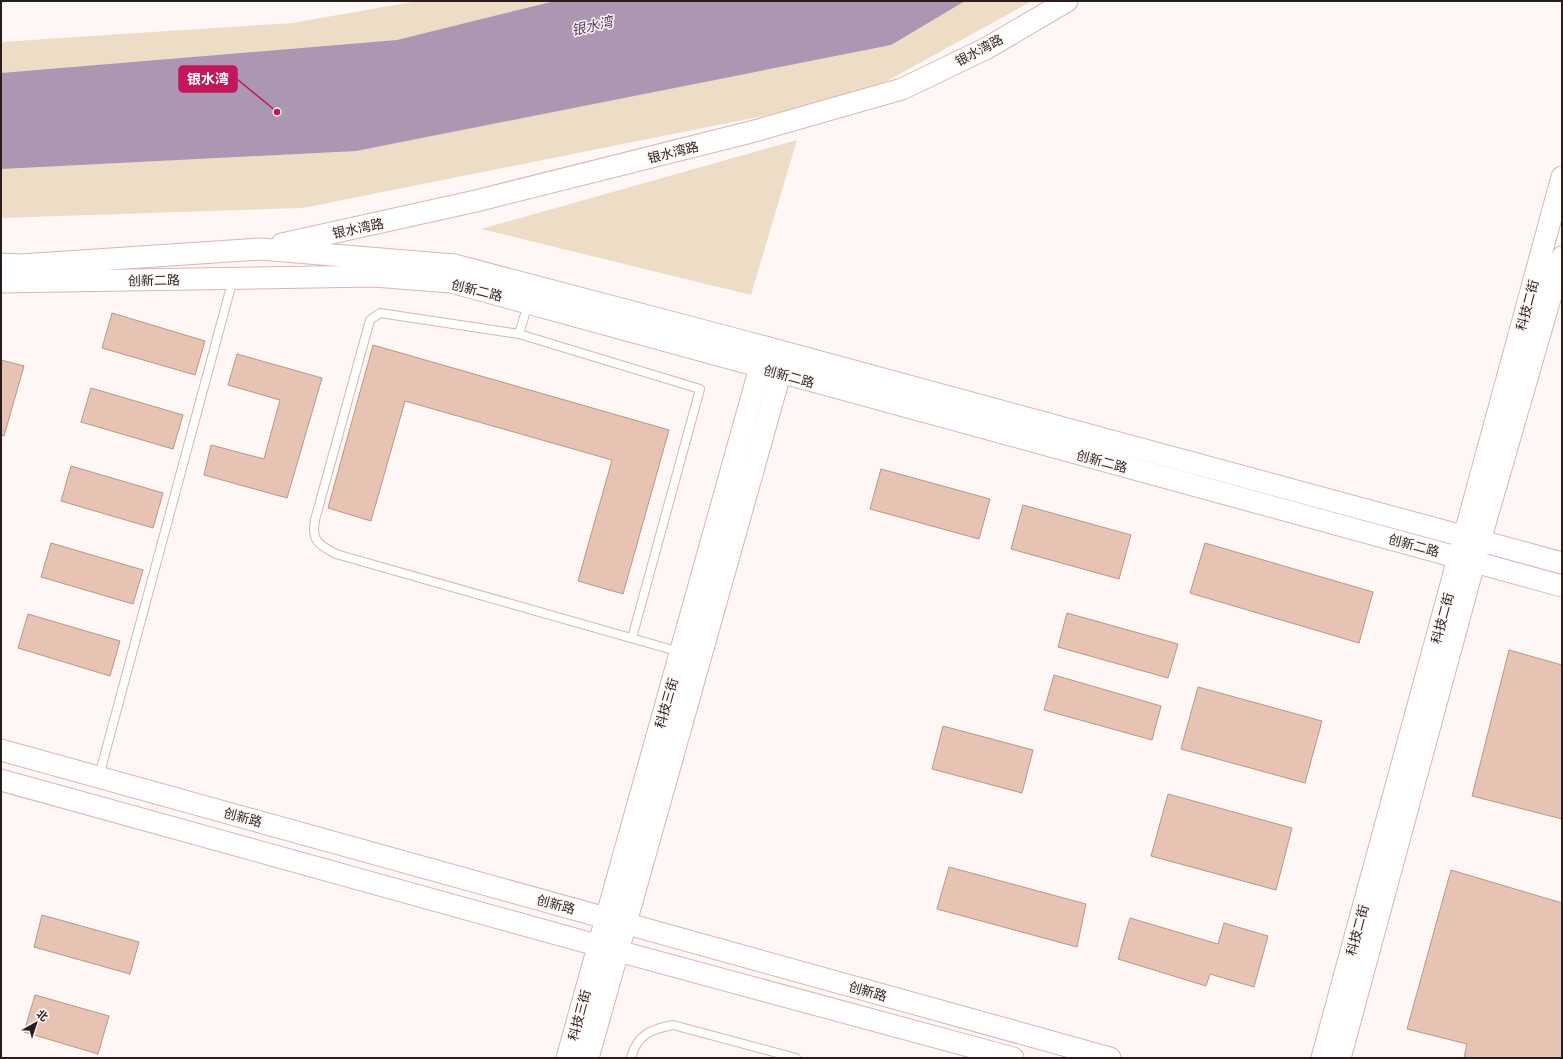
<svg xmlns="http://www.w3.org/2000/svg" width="1563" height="1059" viewBox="0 0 1563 1059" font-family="'Exo 2','Noto Sans SC',sans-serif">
<rect width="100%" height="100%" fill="#fff6f6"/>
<path fill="#edddc7" d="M418 1H1032L858 97 303 208 1 218V42L292 23Z
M797 140 751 295 481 229Z"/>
<path fill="#ab97b2" d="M555 1H965L891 45 356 151 1 169V73L397 40Z"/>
<path fill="#e6c3b3" stroke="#b99685" d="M112 313 205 341 195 375 102 348Z
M373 345 669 430 623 594 578 581 612 460 405 401 371 521 328 508Z
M237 354 322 378 287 498 204 475 211 445 264 459 280 400 228 385Z
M1 360 24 366 4 436 1 435Z
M91 388 183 415 173 449 81 422Z
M71 466 163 493 153 528 61 501Z
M881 469 990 499 979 539 870 509Z
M1023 505 1131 535 1119 579 1011 549Z
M51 543 143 570 133 604 41 577Z
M1205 543 1373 592 1359 643 1190 593Z
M1067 613 1178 644 1168 678 1058 647Z
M28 614 120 641 110 676 18 648Z
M1509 650 1562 665V819L1472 796Z
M1054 675 1161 706 1152 740 1044 710Z
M1198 687 1322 721 1305 783 1181 749Z
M943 726 1033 750 1022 793 932 769Z
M1168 794 1292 828 1276 890 1151 856Z
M949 867 1086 904 1077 947 937 909Z
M1451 870 1562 903V1058H1464L1467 1044 1407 1029Z
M42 915 139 942 130 974 34 947Z
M1130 918 1218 944 1224 923 1268 936 1254 987 1210 974 1206 986 1118 959Z
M35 995 109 1016 98 1054 24 1032Z"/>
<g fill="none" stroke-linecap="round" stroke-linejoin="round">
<defs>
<path id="lane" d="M519 334 528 304
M632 638 700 389 519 334 380 313 370 320 315 520C311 541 319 545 336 554L680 652
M99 776 233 279
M631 1058C637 1034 652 1029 673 1025L796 1058"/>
<path id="secondary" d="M282 244 476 201 751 132 902 89 987 48 1067 1
M1 264 21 265 260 249 454 265 750 343 1562 563
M1 282 374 276 451 282 1562 586
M1 750 1110 1058
M1 780 618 951 1013 1058
M567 1058 764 353
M588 1058 784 360
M1322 1058 1562 177
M1340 1058 1480 541 1562 257"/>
</defs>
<use href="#lane" stroke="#deb3b4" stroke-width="10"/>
<use href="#secondary" stroke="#deb3b4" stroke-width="23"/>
<use href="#lane" stroke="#fff" stroke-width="8"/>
<use href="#secondary" stroke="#fff" stroke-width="21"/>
</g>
<g text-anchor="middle" stroke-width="3" stroke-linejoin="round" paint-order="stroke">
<g font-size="13" fill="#2b1c1c" stroke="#fff6f6">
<text transform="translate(979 50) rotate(-28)" y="5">银水湾路</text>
<text transform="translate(673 152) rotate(-14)" y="5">银水湾路</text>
<text transform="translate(358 228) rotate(-12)" y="5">银水湾路</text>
<text transform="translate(154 280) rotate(-1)" y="5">创新二路</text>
<text transform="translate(477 290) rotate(14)" y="5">创新二路</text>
<text transform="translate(1527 305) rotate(-75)" y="5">科技二街</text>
<text transform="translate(789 376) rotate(15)" y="5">创新二路</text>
<text transform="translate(1102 461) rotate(15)" y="5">创新二路</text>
<text transform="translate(1414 545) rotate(15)" y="5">创新二路</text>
<text transform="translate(1442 618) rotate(-75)" y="5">科技二街</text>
<text transform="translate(666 703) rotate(-74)" y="5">科技三街</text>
<text transform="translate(243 817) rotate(15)" y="5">创新路</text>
<text transform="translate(556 904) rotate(15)" y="5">创新路</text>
<text transform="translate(1357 930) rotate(-75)" y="5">科技二街</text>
<text transform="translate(868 991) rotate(16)" y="5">创新路</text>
<text transform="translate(579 1015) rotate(-75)" y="5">科技三街</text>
</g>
<g font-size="14" font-style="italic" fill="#54355d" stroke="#fff6f6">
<text transform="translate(592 26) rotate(-13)" y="5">银水湾</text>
</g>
</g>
<path fill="none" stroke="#c2185b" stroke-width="1.5" d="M277 112L237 79"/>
<circle fill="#c2185b" stroke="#fff6f6" stroke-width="1.5" cx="277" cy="112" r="4"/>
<rect fill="#c2185b" stroke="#c2185b" stroke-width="1.5" x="179" y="66" width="58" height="26" rx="4"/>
<g font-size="14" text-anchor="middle" font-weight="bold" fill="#fff">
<text x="208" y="84">银水湾</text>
</g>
<rect width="1563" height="1059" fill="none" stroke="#2b1c1c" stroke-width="4"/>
<g transform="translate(36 1023) rotate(39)" stroke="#fff6f6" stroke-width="3" paint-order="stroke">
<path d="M0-3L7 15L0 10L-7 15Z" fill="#2b1c1c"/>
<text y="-6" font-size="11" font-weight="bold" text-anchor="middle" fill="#2b1c1c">北</text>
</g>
</svg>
